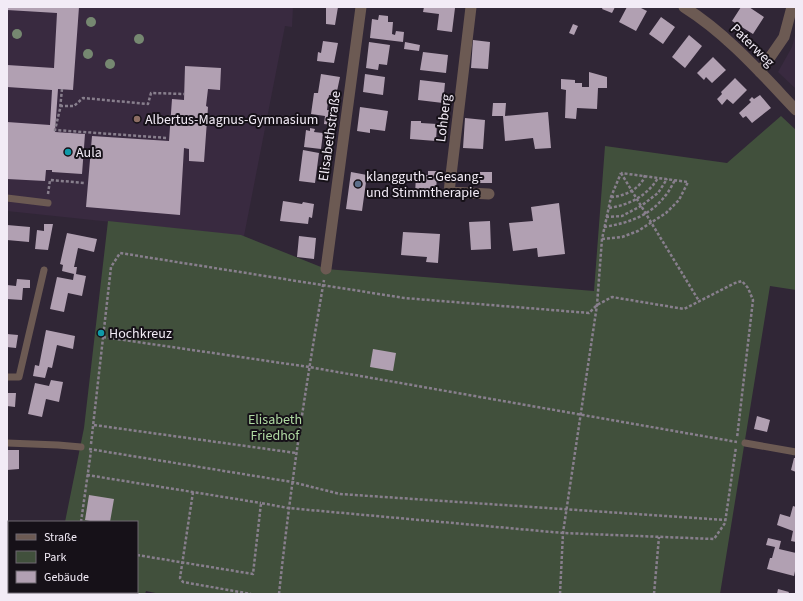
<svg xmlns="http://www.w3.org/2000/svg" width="803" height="601" viewBox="0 0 803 601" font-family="'Source Sans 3',sans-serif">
<rect width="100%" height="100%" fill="#302636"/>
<path fill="#392a40" d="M7 7H293L292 27 285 26 244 236 7 211Z
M796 32V89L778 72 792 47Z"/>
<path fill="#41503c" d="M781 116 796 130V290L770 286 720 594H160L146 591 145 594H50L51 592H137V522H65L84 428 108 221 241 235 326 269 594 291 605 146 727 163Z"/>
<path fill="#b1a0b2" d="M7 7H79L73 90 58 89 55 132 85 134 82 174 52 172V170H46L45 181 7 179V122L50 125 52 90 7 87V65L54 68 57 13 7 10Z
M326 7H338L335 25 326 24Z
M424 7 455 8 452 32 437 30 439 14 423 12Z
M603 7H615L612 13 602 9Z
M627 7H639L647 11 636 31 619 22Z
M741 7H749L764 17 753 34 732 21Z
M379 15 388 16V22H393L392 34 395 35 396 31 404 32 403 42 370 38 372 19 378 20Z
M661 17 675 27 663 44 649 34Z
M573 24 578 26 574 35 569 33Z
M689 35 702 46 685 68 672 57Z
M473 40 490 42 488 69 471 68Z
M323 41 338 43 334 63 317 61 318 52 321 53Z
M369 42 390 45 387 65 379 64 378 70 366 68Z
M405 42 420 45 419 51 404 49Z
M423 52 448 55 446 73 420 70Z
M713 57 726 70 712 83 706 77 704 80 697 73Z
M185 66 221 68 220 90 208 89 206 106 208 107 204 162 189 161V149L184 148 180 215 86 207 92 136 169 141 172 99 184 100Z
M589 72 607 77V88H598L597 109 577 108 576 119 565 118 566 90 561 89V79L575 80V83H582V87H589Z
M321 74 340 77 336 96 329 95 327 110 334 111 332 125 324 124 325 116 311 114 314 93H318Z
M365 74 385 77 383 95 363 92Z
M735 78 747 90 733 104 727 99 722 105 717 99 722 94 721 92Z
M420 80 445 83 443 103 418 100Z
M760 95 771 108 752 123 746 116 743 118 739 113 751 102 749 100 752 97 754 99Z
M493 103H506L505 116 548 112 551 148 535 149 533 138 505 141 503 116H492Z
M360 107 388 111 385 131 370 129V133L357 131Z
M465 118 485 120 483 149 463 148Z
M411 121H421V123L437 124 436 141 410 139Z
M310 128 315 129 314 132 323 133 321 149 304 147 306 130 310 131Z
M303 150 319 153 315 183 299 181Z
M428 171H437L436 196 415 195 416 175H428Z
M351 172 367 175 362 211 346 209Z
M480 172H492V183H480Z
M283 201 302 204 303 202 314 204 312 218 309 217 308 224 280 221Z
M559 203 565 254 538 257 537 248 513 251 509 223 533 221 531 207Z
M490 221 491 249 471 250 469 222Z
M44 224H53L48 250 35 249 37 230 44 231Z
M7 225 30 227 29 242 7 240Z
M403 232 440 234 438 263 426 262 427 257 401 255Z
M67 233 97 239 94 252 78 248 74 267H77L76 274 86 276 82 296 68 293 64 312 50 309 57 277 73 280 74 274 62 271 63 265 60 264Z
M299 236 316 238 314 259 297 257Z
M17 279 30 280V288H23L22 300 7 299V285L16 286Z
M46 330 75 336 73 349 57 345 52 368 48 367 45 378 33 376 35 365 39 366Z
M7 334 18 335 16 348 7 347Z
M373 349 396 353 393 371 370 367Z
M51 380 63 382 59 402 46 399 42 417 28 414 35 383 49 386Z
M7 393H16L15 407 7 406Z
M757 416 770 420 767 432 754 429Z
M7 450H19V469L7 470Z
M794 458H796V472L791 470Z
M89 495 114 499 110 522H95L85 520Z
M793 506 796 507V542L791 541 793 531 777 525 780 514 790 517Z
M768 538 781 541 779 549 796 553V566L794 576 767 569 770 558H772L775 547 766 545Z
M778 589 789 592 788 594H777Z"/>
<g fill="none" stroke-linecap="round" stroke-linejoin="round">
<path stroke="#887f8d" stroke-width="2.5" stroke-dasharray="3 2" stroke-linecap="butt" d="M62 89 60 109 55 130 167 138
M60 106H74L83 98 148 104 151 93 184 94
M621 173 699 301
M48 194 50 180 85 183
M611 197C623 197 642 188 645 175
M609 208C629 205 647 196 658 178
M606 217 622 216 641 206 658 193 667 179
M604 227C628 223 650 216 665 196 669 192 672 185 675 180
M602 239 622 237 638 231 666 213 679 200 688 182 621 173
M103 337 309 367 737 442
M94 425 296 453
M91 444 111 267 120 253 404 298 589 313 597 305 612 297 684 309 735 283 742 281 748 288 753 300 737 438
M89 449 292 482 340 494 725 520
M87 475 261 503
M193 492 180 578 183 582 251 594
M81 522 91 451
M137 555 253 574 261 503 288 508 563 533 714 539 725 523 736 447
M7 580H9
M101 592 106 594
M279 594C290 489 306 384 324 280
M560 594 563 533 597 305 602 239 611 197 621 173
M654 594 659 537"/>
<path stroke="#6c5a53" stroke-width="7" d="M7 198 48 203
M7 377H19L44 270
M7 443 58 445 81 447
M745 443 796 452"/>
<path stroke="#6c5a53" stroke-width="11" d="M471 7 449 192 489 194
M760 72 784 37 792 7
M326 269 361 7"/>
<path stroke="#6c5a53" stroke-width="11" d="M684 7C727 34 761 73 796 110"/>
</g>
<g fill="#768871">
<circle cx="91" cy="22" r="5"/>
<circle cx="17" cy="34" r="5"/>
<circle cx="139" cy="39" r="5"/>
<circle cx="88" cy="54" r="5"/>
<circle cx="110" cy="64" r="5"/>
</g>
<circle fill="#8d6e63" stroke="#161118" stroke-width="1.5" cx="137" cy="119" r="4"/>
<g fill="#0f9aa8" stroke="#161118" stroke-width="1.5">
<circle cx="68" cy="152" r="4"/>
<circle cx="101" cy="333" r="4"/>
</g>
<circle fill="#5c6f8a" stroke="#161118" stroke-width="1.5" cx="358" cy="184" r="4"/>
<g text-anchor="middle" stroke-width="4" stroke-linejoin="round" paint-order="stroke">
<g font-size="14" fill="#f2ebf6" stroke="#161118">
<text transform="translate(753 45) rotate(44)" y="5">Paterweg</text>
<text transform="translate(443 118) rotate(-83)" y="5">Lohberg</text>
<text transform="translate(329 136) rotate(-82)" y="5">Elisabethstraße</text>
</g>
<g font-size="14" fill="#f2ebf6" stroke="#161118" text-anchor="start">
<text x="145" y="124">Albertus-Magnus-Gymnasium</text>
<text x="76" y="157">Aula</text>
<text x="366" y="181">klangguth - Gesang-<tspan x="366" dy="16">und Stimmtherapie</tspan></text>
<text x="109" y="338">Hochkreuz</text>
</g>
<g font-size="14" fill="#afd9a2" stroke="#161118">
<text x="275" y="424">Elisabeth<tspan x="275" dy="16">Friedhof</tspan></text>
</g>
</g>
<rect width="803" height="601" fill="none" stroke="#f2ebf6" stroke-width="16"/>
<rect x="8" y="521" width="130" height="72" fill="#161118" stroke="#6e6871"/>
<rect x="16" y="534" width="20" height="6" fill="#6c5a53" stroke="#6e6871"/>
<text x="44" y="541" font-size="12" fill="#f2ebf6">Straße</text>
<rect x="16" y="551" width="20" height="12" fill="#41503c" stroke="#6e6871"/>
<text x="44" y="561" font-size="12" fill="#f2ebf6">Park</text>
<rect x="16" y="571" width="20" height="12" fill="#b1a0b2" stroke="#6e6871"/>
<text x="44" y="581" font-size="12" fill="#f2ebf6">Gebäude</text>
</svg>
